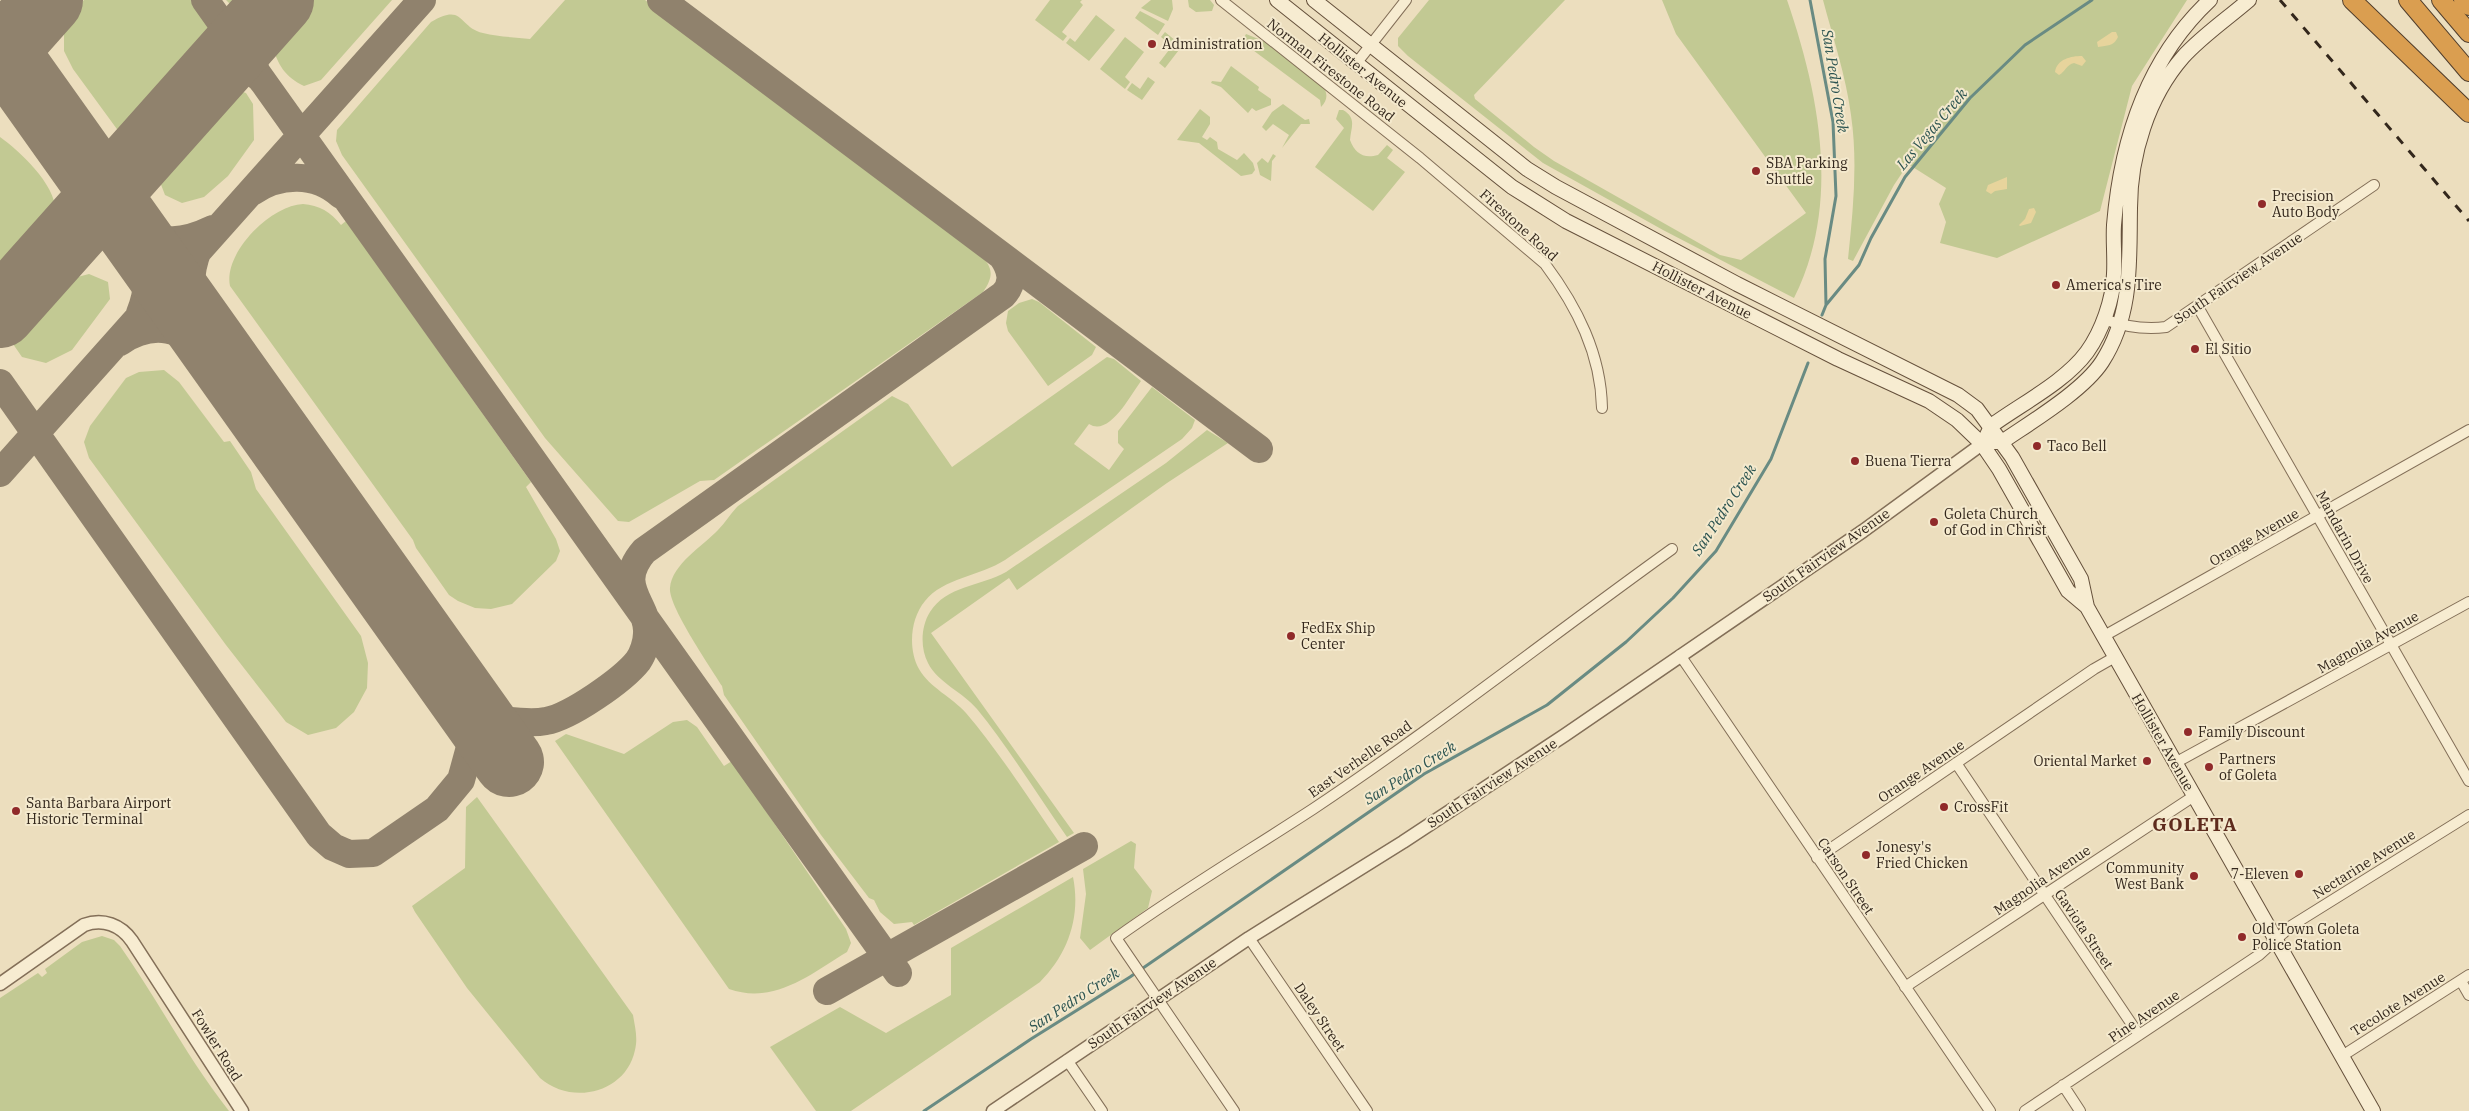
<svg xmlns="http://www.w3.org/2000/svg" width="2469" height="1111" viewBox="0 0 2469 1111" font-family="'IBM Plex Serif',serif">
<rect width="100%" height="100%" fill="#ecdebe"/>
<path fill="#c2c993" d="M84 0H192C202 14 216 28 213 46L134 138 122 136 73 69 64 51V23Z
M226 0H255L243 9 232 6Z
M312 0H392L321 80 304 86C285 77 278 65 272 45Z
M565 0H645L973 248C989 263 998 271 983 292L714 480 700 481 629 522 618 521 545 438 342 155 336 141 337 130 431 22C464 2 458 27 483 33 498 37 515 37 530 39Z
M1050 0H1082L1080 2 1083 5 1062 32 1067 36 1063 41 1035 20Z
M1151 0H1172L1173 9 1168 21 1141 8Z
M1188 0H1210L1214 5 1212 11 1196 12 1189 7Z
M1429 0H1565L1474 95 1475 99 1534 147 1554 161 1720 255 1741 260 1806 213 1676 34 1662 0H1787C1820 96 1841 204 1794 298L1663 230 1543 163 1408 56 1398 46V38Z
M1823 0H2187L2132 86 2100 211 1997 258 1940 243 1946 222 1939 204 1946 188 1908 164 1894 185 1853 261 1848 259C1853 211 1858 163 1851 115 1846 76 1833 38 1823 0Z
M1140 11 1165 24 1158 35 1135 18Z
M1096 15 1115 30 1089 61 1066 43 1070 38 1075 42Z
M1165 32 1182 46 1165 68 1159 63 1172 46 1161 37Z
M1246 34 1266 42 1324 88C1328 95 1327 101 1321 107L1320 100 1246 45 1241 43Z
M1125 37 1144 52 1125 77 1130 82 1125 89 1100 69Z
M1231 66 1259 87 1258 90 1271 99V105L1256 111 1252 108 1248 113 1221 87 1211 83 1212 81 1221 82Z
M1148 77 1155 82 1142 100 1127 90 1132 83 1140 89Z
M231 88 246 93 253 104 254 140 228 176 204 197 182 203 165 195 160 182 159 169Z
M1283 104 1305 120 1309 119 1310 124H1301L1282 148 1289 135 1273 124 1266 131 1262 127 1272 112Z
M1200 109 1210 117V124L1202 137 1207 140 1210 137 1217 142 1218 149 1237 160 1244 153 1253 163 1255 170 1252 174 1241 176 1199 143 1177 140Z
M1339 110H1343C1357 118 1351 127 1350 140 1355 153 1363 159 1378 155L1387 145 1393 150 1387 158 1405 172 1373 211 1315 167 1344 128 1336 119Z
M0 137C21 152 67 194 53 223 48 232 40 240 34 248 25 260 16 274 0 277Z
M1273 154 1276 156 1272 161 1271 181 1260 175 1257 163 1262 158 1268 163Z
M303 204C319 205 331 212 341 225L346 221 531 482 526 487 556 539 560 551 556 561 512 604 491 609 475 608 458 601 449 595 416 548 413 540 230 286C223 253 271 205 303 204Z
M89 274 108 282 110 299 72 350 46 363 22 357 13 344 16 328 47 296 66 280Z
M1032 299 1039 302 1096 347 1092 355 1048 386 1008 331 1006 323 1008 311 1019 303Z
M1107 357 1114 359 1141 381C1130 396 1109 437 1089 424L1074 444 1109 470 1124 449 1118 443V431L1152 387 1195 420 1192 428 1182 439 1005 560C980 576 943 578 925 601 910 619 908 649 919 669 930 688 952 697 966 713 1000 753 1029 799 1059 842L914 925 912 922 894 924 880 912 874 900 869 898 821 835 724 695 722 686C711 668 668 606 670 588 672 564 703 546 718 530 726 522 730 514 738 506L892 396 908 404 952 467Z
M164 370 179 382 224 442 230 441 251 472 256 489 361 636 368 663 367 688 354 712 336 728 308 735 286 722 226 645 89 458 84 442 90 426 126 378 139 372Z
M1207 430 1228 443 1167 483 1017 590 1009 578 931 633 1074 833 1067 837C1038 796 1009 748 977 709 963 692 938 683 928 663 920 648 921 626 930 612 946 586 981 586 1006 572L1166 463Z
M687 720 697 727 724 766 732 761 846 929 851 943 847 952C811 974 774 1005 729 989L555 741 566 734 624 754 673 722Z
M477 797 633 1015C635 1027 638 1038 635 1050 626 1093 572 1106 540 1078L467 988 415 912 412 906 465 868 466 807Z
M1131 841 1136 844 1134 868 1152 891 1148 908 1090 950 1080 938 1086 894 1083 869Z
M1073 877C1081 917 1068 954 1040 982L851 1111H816L770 1047 840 1007 886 1033 951 995V948Z
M102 936 114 940 120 946C158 1000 188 1059 229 1111H0V998L38 973 42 977 47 973 45 969 82 942Z"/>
<path fill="#e7d49c" d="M2112 32H2116L2118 37C2113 47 2108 45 2098 47L2097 42Z
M2082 56 2086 61 2082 66 2074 63C2067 64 2065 72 2059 75L2055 72C2057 59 2071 56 2082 56Z
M2007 177V189L1995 191 1991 194 1986 191 1988 185Z
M2034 208 2036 212 2031 223 2020 226 2019 225 2025 219 2029 209Z"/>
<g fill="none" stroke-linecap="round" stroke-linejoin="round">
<path stroke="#698b83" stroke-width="3" d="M1810 0 1833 122 1836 196 1825 259 1826 305 1822 315
M1826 305 1859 265 1871 238 1905 177 1970 98 2025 45 2092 0
M924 1111 1031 1039 1130 977 1424 774 1547 705 1626 642 1673 598 1716 551 1771 459 1808 363"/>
<path stroke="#90826d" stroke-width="28" d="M205 0 898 973
M661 0 1259 449
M256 71C243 43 256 30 272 7
M203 85C221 71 247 59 264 83
M252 192C279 173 316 172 341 195
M120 214C155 242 171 249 213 229
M138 240C146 269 152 284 140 313
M198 250C187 277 191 299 198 325
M0 296 21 289
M120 342C156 317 182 332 216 350
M0 383 319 835 333 847 349 854 373 853 437 809 461 780 478 718C498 719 527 725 546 721 570 717 623 680 638 661 643 654 647 642 647 633 649 603 613 587 644 551L1003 295C1015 283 1011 269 1002 256
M0 473 422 0
M827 991 1084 846"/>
<path stroke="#90826d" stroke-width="70" d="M0 46 509 762
M0 54 48 0
M0 313 279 0"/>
<defs>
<path id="minor" d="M1221 0 1420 158 1545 264C1577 307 1601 354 1602 408
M1355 65 1406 0
M2198 307 2469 781
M2103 319C2123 326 2145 330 2166 327L2374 185
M2104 636 2469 430
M1680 655 1990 1111
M1956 763 2139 1035
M2175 763 2469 602
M1817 858 2094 669 2115 657
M1249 938 1367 1111
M2461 981 2469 995
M1905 987 2194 796
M2342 1056 2469 975
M1067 1060 1102 1111
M2063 1085 2080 1111
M1234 1111 1116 938C1180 892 1247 852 1313 809 1436 727 1552 635 1672 549
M2025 1111 2259 955 2291 926 2469 815"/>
<path id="tertiary" d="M0 984 84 925C103 918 121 925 132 941L242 1111
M993 1111 1249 938 1403 842 1565 735 1863 531 1982 444"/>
<path id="secondary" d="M1277 0 1512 187 1566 221 1838 359 1929 401 1957 420 1982 444 1999 469 2068 591 2087 607
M1314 0 1527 169 1556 187 1737 284 1958 395 1977 409 2012 457 2081 579 2087 607 2373 1111
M1987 435 1991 426C2021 404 2065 382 2087 352 2102 331 2113 300 2114 274 2115 257 2113 241 2114 225 2121 140 2147 59 2210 0
M1993 442H2002C2031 422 2083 391 2102 362 2133 314 2129 262 2130 208 2130 155 2148 97 2183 57 2202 36 2227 19 2249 0"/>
<path id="motorway" d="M2352 0 2469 113
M2408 0 2469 72
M2441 0 2469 33
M2463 0 2469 6"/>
</defs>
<use href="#minor" stroke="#836f58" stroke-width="12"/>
<use href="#tertiary" stroke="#836f58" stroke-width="15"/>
<use href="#secondary" stroke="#65503b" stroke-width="16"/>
<use href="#motorway" stroke="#513e2c" stroke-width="20"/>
<use href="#minor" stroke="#f7ecd1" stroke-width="10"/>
<use href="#tertiary" stroke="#f7ecd1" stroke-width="12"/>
<use href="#secondary" stroke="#f7ecd1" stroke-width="14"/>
<use href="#motorway" stroke="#da9e50" stroke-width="18"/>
<path stroke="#33271c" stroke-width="3" stroke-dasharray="9 9" stroke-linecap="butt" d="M2280 0 2469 221"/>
</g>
<g fill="#902a2a" stroke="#f4e9cd" stroke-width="2">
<circle cx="1152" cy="44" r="5"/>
<circle cx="1756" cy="171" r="5"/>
<circle cx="2262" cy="204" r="5"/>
<circle cx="2056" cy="285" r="5"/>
<circle cx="2195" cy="349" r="5"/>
<circle cx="2037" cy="446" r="5"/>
<circle cx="1855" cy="461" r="5"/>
<circle cx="1934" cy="522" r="5"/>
<circle cx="1291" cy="636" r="5"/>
<circle cx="2188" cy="732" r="5"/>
<circle cx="2147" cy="761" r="5"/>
<circle cx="2209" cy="767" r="5"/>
<circle cx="1944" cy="807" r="5"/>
<circle cx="16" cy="811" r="5"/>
<circle cx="1866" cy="855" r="5"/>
<circle cx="2299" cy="874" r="5"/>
<circle cx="2194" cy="876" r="5"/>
<circle cx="2242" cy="937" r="5"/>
</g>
<g text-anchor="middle" stroke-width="4" stroke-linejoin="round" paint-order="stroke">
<g font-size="14" fill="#33271c" stroke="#f4e9cd" text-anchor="start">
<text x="1162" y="49">Administration</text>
<text x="1766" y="168">SBA Parking<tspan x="1766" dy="16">Shuttle</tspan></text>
<text x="2272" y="201">Precision<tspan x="2272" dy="16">Auto Body</tspan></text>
<text x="2066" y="290">America's Tire</text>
<text x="2205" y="354">El Sitio</text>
<text x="2047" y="451">Taco Bell</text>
<text x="1865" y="466">Buena Tierra</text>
<text x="1944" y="519">Goleta Church<tspan x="1944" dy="16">of God in Christ</tspan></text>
<text x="1301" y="633">FedEx Ship<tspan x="1301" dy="16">Center</tspan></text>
<text x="2198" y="737">Family Discount</text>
<text x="2219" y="764">Partners<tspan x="2219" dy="16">of Goleta</tspan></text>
<text x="2137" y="766" text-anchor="end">Oriental Market</text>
<text x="26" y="808">Santa Barbara Airport<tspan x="26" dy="16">Historic Terminal</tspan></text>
<text x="1954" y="812">CrossFit</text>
<text x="1876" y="852">Jonesy's<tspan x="1876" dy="16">Fried Chicken</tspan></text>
<text x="2184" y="873" text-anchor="end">Community<tspan x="2184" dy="16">West Bank</tspan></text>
<text x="2289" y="879" text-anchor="end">7-Eleven</text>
<text x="2252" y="934">Old Town Goleta<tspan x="2252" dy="16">Police Station</tspan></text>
</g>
<g font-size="14" fill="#33271c" stroke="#f4e9cd">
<text transform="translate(1331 70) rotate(38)" y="5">Norman Firestone Road</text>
<text transform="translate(1363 70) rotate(39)" y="5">Hollister Avenue</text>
<text transform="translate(1519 225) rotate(42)" y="5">Firestone Road</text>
<text transform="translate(2238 278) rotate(-34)" y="5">South Fairview Avenue</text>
<text transform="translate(1702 290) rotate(27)" y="5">Hollister Avenue</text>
<text transform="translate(2254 537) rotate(-30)" y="5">Orange Avenue</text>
<text transform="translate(2345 537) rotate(61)" y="5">Mandarin Drive</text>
<text transform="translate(1826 555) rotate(-35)" y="5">South Fairview Avenue</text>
<text transform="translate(2368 642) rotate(-29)" y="5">Magnolia Avenue</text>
<text transform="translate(2163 742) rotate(60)" y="5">Hollister Avenue</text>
<text transform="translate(1360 759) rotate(-35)" y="5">East Verhelle Road</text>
<text transform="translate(1921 771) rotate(-34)" y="5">Orange Avenue</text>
<text transform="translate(1492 783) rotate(-33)" y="5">South Fairview Avenue</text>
<text transform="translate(2364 864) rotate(-32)" y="5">Nectarine Avenue</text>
<text transform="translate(1846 876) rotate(56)" y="5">Carson Street</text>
<text transform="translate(2042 880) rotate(-34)" y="5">Magnolia Avenue</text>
<text transform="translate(2084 929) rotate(56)" y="5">Gaviota Street</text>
<text transform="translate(1152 1003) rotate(-34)" y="5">South Fairview Avenue</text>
<text transform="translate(2398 1004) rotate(-32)" y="5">Tecolote Avenue</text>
<text transform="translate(2144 1016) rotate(-34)" y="5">Pine Avenue</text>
<text transform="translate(1320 1017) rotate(56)" y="5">Daley Street</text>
<text transform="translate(217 1045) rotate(58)" y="5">Fowler Road</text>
</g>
<g font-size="15" font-style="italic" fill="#2b5350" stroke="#f4e9cd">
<text transform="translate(1835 81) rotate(81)" y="5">San Pedro Creek</text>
<text transform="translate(1932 129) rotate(-50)" y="5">Las Vegas Creek</text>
<text transform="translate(1724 510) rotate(-57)" y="5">San Pedro Creek</text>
<text transform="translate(1410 773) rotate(-32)" y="5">San Pedro Creek</text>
<text transform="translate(1074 1000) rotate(-33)" y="5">San Pedro Creek</text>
</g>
<g font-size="19" font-weight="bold" letter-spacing="1" fill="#5e2b1d" stroke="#f4e9cd">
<text x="2195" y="831">GOLETA</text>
</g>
</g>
</svg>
